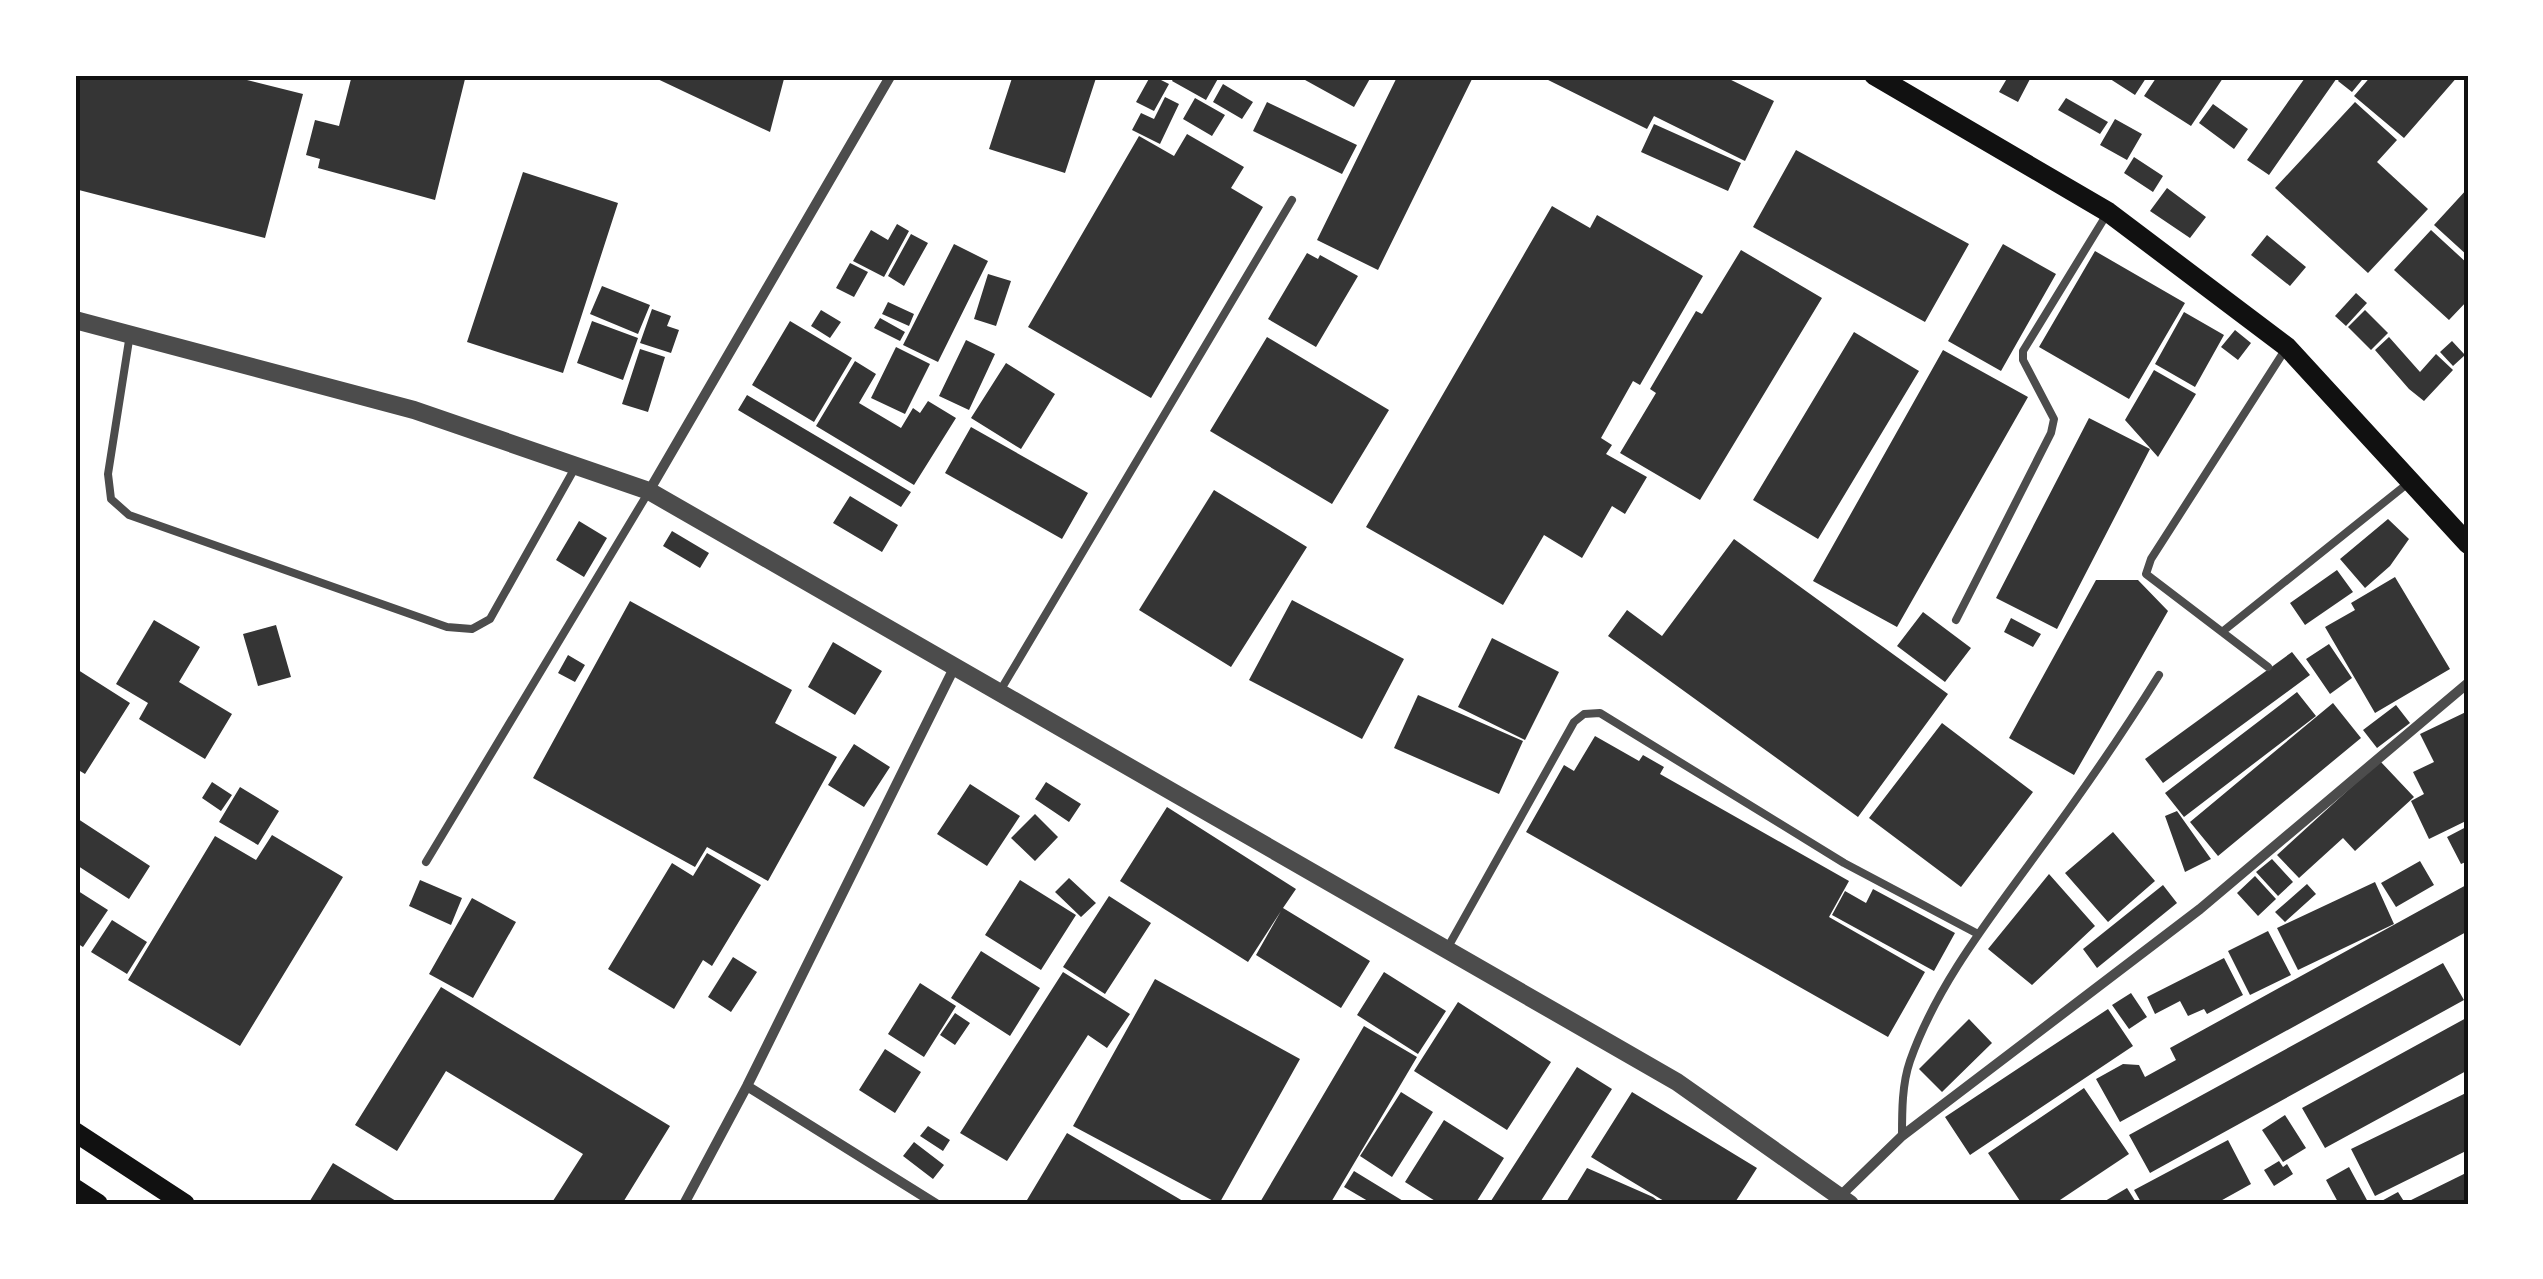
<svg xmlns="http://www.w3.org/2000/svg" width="2543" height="1279" viewBox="0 0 2543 1279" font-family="'IBM Plex Serif',serif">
<rect width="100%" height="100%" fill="#fff"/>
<path fill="#353535" d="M75 75H227L303 94 265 238 75 189Z
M352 75H466L435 200 318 168 320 159 306 155 315 120 339 126Z
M649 75H785L770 132Z
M1013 75H1097L1065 173 989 149Z
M1151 75 1169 84 1154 111 1136 102Z
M1175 75H1220L1206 100 1172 81Z
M1296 75H1372L1354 107Z
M1398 75H1474L1378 270 1317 240Z
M1538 75H1721L1774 101 1745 161 1654 116 1647 129Z
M2009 75H2022L2030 79 2018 102 1999 92Z
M2104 75H2148L2135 95Z
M2158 75H2225L2191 126 2144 96Z
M2307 75H2339L2269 175 2247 160Z
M2342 75H2366L2352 92 2338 81Z
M2372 75H2459L2404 138 2354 96Z
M1223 84 1253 102 1242 119 1213 102Z
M1165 97 1179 104 1160 144 1132 130 1141 113 1154 119Z
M1195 98 1225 115 1212 136 1183 119Z
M2066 98 2108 122 2100 134 2058 110Z
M1267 102 1357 145 1342 174 1253 131Z
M2355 102 2397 140 2377 162 2428 209 2368 273 2275 188Z
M2213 104 2248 129 2234 149 2199 123Z
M2115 119 2142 134 2127 160 2100 145Z
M1654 124 1741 163 1728 191 1641 152Z
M1187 134 1244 167 1231 188 1263 207 1151 398 1028 327 1139 136 1174 156Z
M1796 150 1969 244 1925 322 1753 227Z
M2134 157 2163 176 2153 192 2124 173Z
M523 172 618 203 563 373 467 342Z
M2167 188 2206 217 2190 238 2150 211Z
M2468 188V256L2434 225Z
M1552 206 1590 228 1597 215 1703 276 1640 385 1633 381 1601 438 1612 445 1606 454 1647 477 1625 514 1612 506 1582 558 1544 535 1503 605 1366 527Z
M897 224 909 231 884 277 853 261 871 230 888 240Z
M2431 230 2468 264V300L2449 320 2394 270Z
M911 234 928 243 904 286 888 276Z
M2267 235 2306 267 2290 286 2251 255Z
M954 244 988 261 938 362 903 345Z
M2003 244 2056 274 2001 371 1948 341Z
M1741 250 1822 298 1700 500 1620 453 1656 393 1650 389 1696 311 1702 314Z
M2095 251 2185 303 2129 399 2039 347Z
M1307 253 1318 259 1320 255 1358 276 1316 347 1268 319Z
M850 263 868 272 854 297 836 288Z
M988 274 1011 281 996 326 974 319Z
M602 286 650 305 638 334 590 314Z
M2356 293 2367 303 2346 326 2335 316Z
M888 302 914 314 909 326 882 314Z
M652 309 671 316 667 326 679 330 671 353 640 343Z
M821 310 841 322 830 338 811 326Z
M2365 310 2388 333 2371 350 2348 327Z
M2184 312 2224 335 2195 387 2155 364Z
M880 318 905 332 900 341 874 328Z
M592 321 638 338 623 380 577 363Z
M790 321 852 358 814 422 752 385Z
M2235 330 2251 343 2238 360 2221 347Z
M1854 332 1919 371 1818 539 1753 500Z
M1267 337 1389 410 1332 504 1210 431Z
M2389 337 2420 372 2436 354 2453 370 2424 401 2409 389 2375 350Z
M966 340 995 354 969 410 939 396Z
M2452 341 2465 355 2453 366 2440 352Z
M896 347 930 364 905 414 871 398Z
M640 349 665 357 648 412 622 404Z
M1943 350 2028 397 1897 627 1813 581Z
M855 361 876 374 859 403 901 428 913 408 920 413 928 401 956 418 914 485 816 426Z
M1006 363 1055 394 1021 449 971 418Z
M2154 370 2196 394 2158 457 2125 420Z
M747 395 911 492 901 507 738 410Z
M2089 418 2150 449 2057 629 1996 598Z
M971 427 1088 493 1062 539 945 473Z
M1214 490 1307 547 1231 667 1139 610Z
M850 496 898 525 882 552 833 523Z
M2388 519 2409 539 2390 566 2365 588 2340 559Z
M579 521 607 538 584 577 556 560Z
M672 531 709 553 700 568 663 546Z
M1734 539 1948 694 1858 817 1608 636 1627 610 1662 636Z
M2337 570 2353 592 2305 625 2290 603Z
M2395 577 2450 669 2375 713 2325 627 2355 610 2351 603Z
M2096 580H2138L2168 611 2074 775 2009 738Z
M1292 600 1404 659 1362 739 1249 680Z
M630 601 792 690 775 723 837 757 768 881 707 847 695 867 533 778Z
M1923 612 1971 648 1945 682 1897 646Z
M2011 618 2041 634 2033 647 2004 632Z
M154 620 200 647 179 682 232 714 205 759 139 719 148 703 116 684Z
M276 625 291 677 258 686 243 634Z
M1492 638 1559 672 1525 740 1458 707Z
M833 642 882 671 855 715 808 687Z
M2329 644 2352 678 2330 694 2306 659Z
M2292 652 2310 675 2163 783 2145 759Z
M568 655 585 665 575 682 558 673Z
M75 668 130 703 85 774 75 768Z
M2297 692 2316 716 2184 817 2165 793Z
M1418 695 1523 741 1499 794 1394 748Z
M2333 703 2361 738 2218 856 2190 822Z
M2396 705 2410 723 2377 748 2363 730Z
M2468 711V820L2429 839 2411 801 2424 794 2413 772 2434 762 2420 734Z
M1942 723 2033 792 1961 887 1869 818Z
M1595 736 1639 761 1643 755 1664 767 1660 774 1849 881 1829 917 1925 972 1888 1037 1526 832 1564 765 1574 771Z
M854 744 890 767 864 807 828 785Z
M2380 761 2414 797 2355 851 2343 838 2299 878 2277 855Z
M212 782 232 795 221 811 202 798Z
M1046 782 1081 804 1069 822 1035 799Z
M970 784 1020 816 987 866 937 834Z
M240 787 279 811 258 845 219 822Z
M1167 807 1296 889 1283 908 1370 961 1341 1008 1256 955 1281 911 1248 962 1120 881Z
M2177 811 2211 859 2185 872 2165 816Z
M1035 814 1058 837 1035 861 1011 838Z
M75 817 150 866 129 899 75 864Z
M2468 826V861L2461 864 2447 837Z
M2113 832 2155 881 2108 922 2065 873Z
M272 835 343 877 240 1046 128 980 215 836 256 860Z
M707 853 761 885 712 966 703 960 674 1009 608 969 672 863 693 876Z
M2272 859 2293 882 2278 896 2256 872Z
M2420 861 2434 885 2396 907 2381 883Z
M2049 874 2095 926 2032 985 1988 949Z
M2255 876 2276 899 2258 916 2237 893Z
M1069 878 1096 903 1081 917 1055 892Z
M420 880 462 898 451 925 409 906Z
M1020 880 1076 915 1041 970 985 935Z
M2375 882 2394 924 2298 970 2277 928Z
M2307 884 2316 894 2285 922 2275 912Z
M2468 884V931L2120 1122 2096 1079 2123 1064 2139 1065 2145 1077 2176 1060 2170 1048Z
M2163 885 2177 903 2097 968 2083 949Z
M75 889 108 910 83 947 75 942Z
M1873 889 1955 933 1934 971 1832 915 1845 891 1866 903Z
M1109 896 1151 923 1105 994 1063 967Z
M472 898 516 922 473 998 429 974Z
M112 920 147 942 127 974 91 952Z
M2268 931 2291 975 2250 995 2228 951Z
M981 951 1040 988 1010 1036 951 998Z
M733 957 757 972 731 1012 708 997Z
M2224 958 2243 995 2207 1014 2204 1009 2188 1016 2180 1001 2155 1014 2147 997Z
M2443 963 2464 1000 2150 1173 2129 1135Z
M1063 972 1130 1014 1107 1048 1088 1035 1007 1161 960 1133Z
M1384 972 1446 1011 1418 1054 1357 1015Z
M1155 979 1300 1059 1219 1204 1073 1126Z
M920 983 956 1006 924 1057 888 1034Z
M441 987 670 1126 622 1204H551L583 1154 446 1071 397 1151 355 1125Z
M2131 993 2147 1017 2129 1029 2112 1005Z
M1458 1002 1551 1062 1507 1130 1414 1071Z
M2108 1009 2133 1046 1970 1155 1945 1117Z
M955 1013 970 1023 955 1045 940 1035Z
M2468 1017V1070L2325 1148 2302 1108Z
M1969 1019 1992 1043 1942 1092 1919 1069Z
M1364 1026 1417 1057 1330 1204H1259Z
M885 1049 921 1072 895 1113 859 1090Z
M1577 1067 1612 1089 1560 1171 1539 1204H1489Z
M2084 1088 2129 1154 2054 1204H2022L1988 1153Z
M1401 1092 1433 1112 1392 1177 1360 1156Z
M1632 1092 1757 1168 1734 1204H1669L1591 1157Z
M2468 1092V1150L2375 1196 2351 1149Z
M2285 1115 2306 1148 2283 1162 2262 1130Z
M1444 1120 1504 1158 1475 1204H1440L1405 1182Z
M928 1126 950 1140 943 1151 920 1136Z
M1067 1133 1188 1204H1033L1027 1200Z
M2228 1140 2251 1184 2215 1204H2142L2134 1190Z
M914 1142 944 1165 933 1179 903 1156Z
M2279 1161 2283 1167 2287 1164 2293 1174 2274 1186 2264 1170Z
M333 1163 401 1204H308Z
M2349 1167 2368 1202 2365 1204H2339L2326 1180Z
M1587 1168 1653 1197 1662 1204H1565Z
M1354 1171 1408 1204H1373L1344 1187Z
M2468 1172V1204H2376L2398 1192 2405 1203Z
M2127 1188 2137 1204H2100Z"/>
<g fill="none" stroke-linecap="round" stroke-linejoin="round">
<path stroke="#4c4c4c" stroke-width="8" d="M130 334 108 474 111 499 129 515 447 627 472 629 490 619 576 466
M1956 620 2051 433 2054 419 2023 360V351L2107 214
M2222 632 2407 484
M2268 667 2146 574 2151 559 2285 350
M1000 691 1292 200
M426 862 648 493
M1448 947 1574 722 1584 714 1600 713 1844 863 1978 934
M1902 1136C1902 1111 1902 1084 1910 1061 1937 984 1991 917 2038 852 2081 794 2121 736 2159 675"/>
<path stroke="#4c4c4c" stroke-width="10" d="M649 491 891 75
M747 1086 936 1204
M684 1204 747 1086 955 666
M1832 1204 1902 1136 2200 909 2468 683"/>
<path stroke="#4c4c4c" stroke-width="18" d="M75 320 414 410 649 491 1677 1082 1850 1204"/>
<path stroke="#111" stroke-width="20" d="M1874 75 2108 212 2287 347 2468 544
M75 1132 185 1204
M75 1189 98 1204"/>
</g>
<rect width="2543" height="1279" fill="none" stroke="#ffffff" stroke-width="155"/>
<rect x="78" y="78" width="2388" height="1124" fill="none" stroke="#111" stroke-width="4"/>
</svg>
